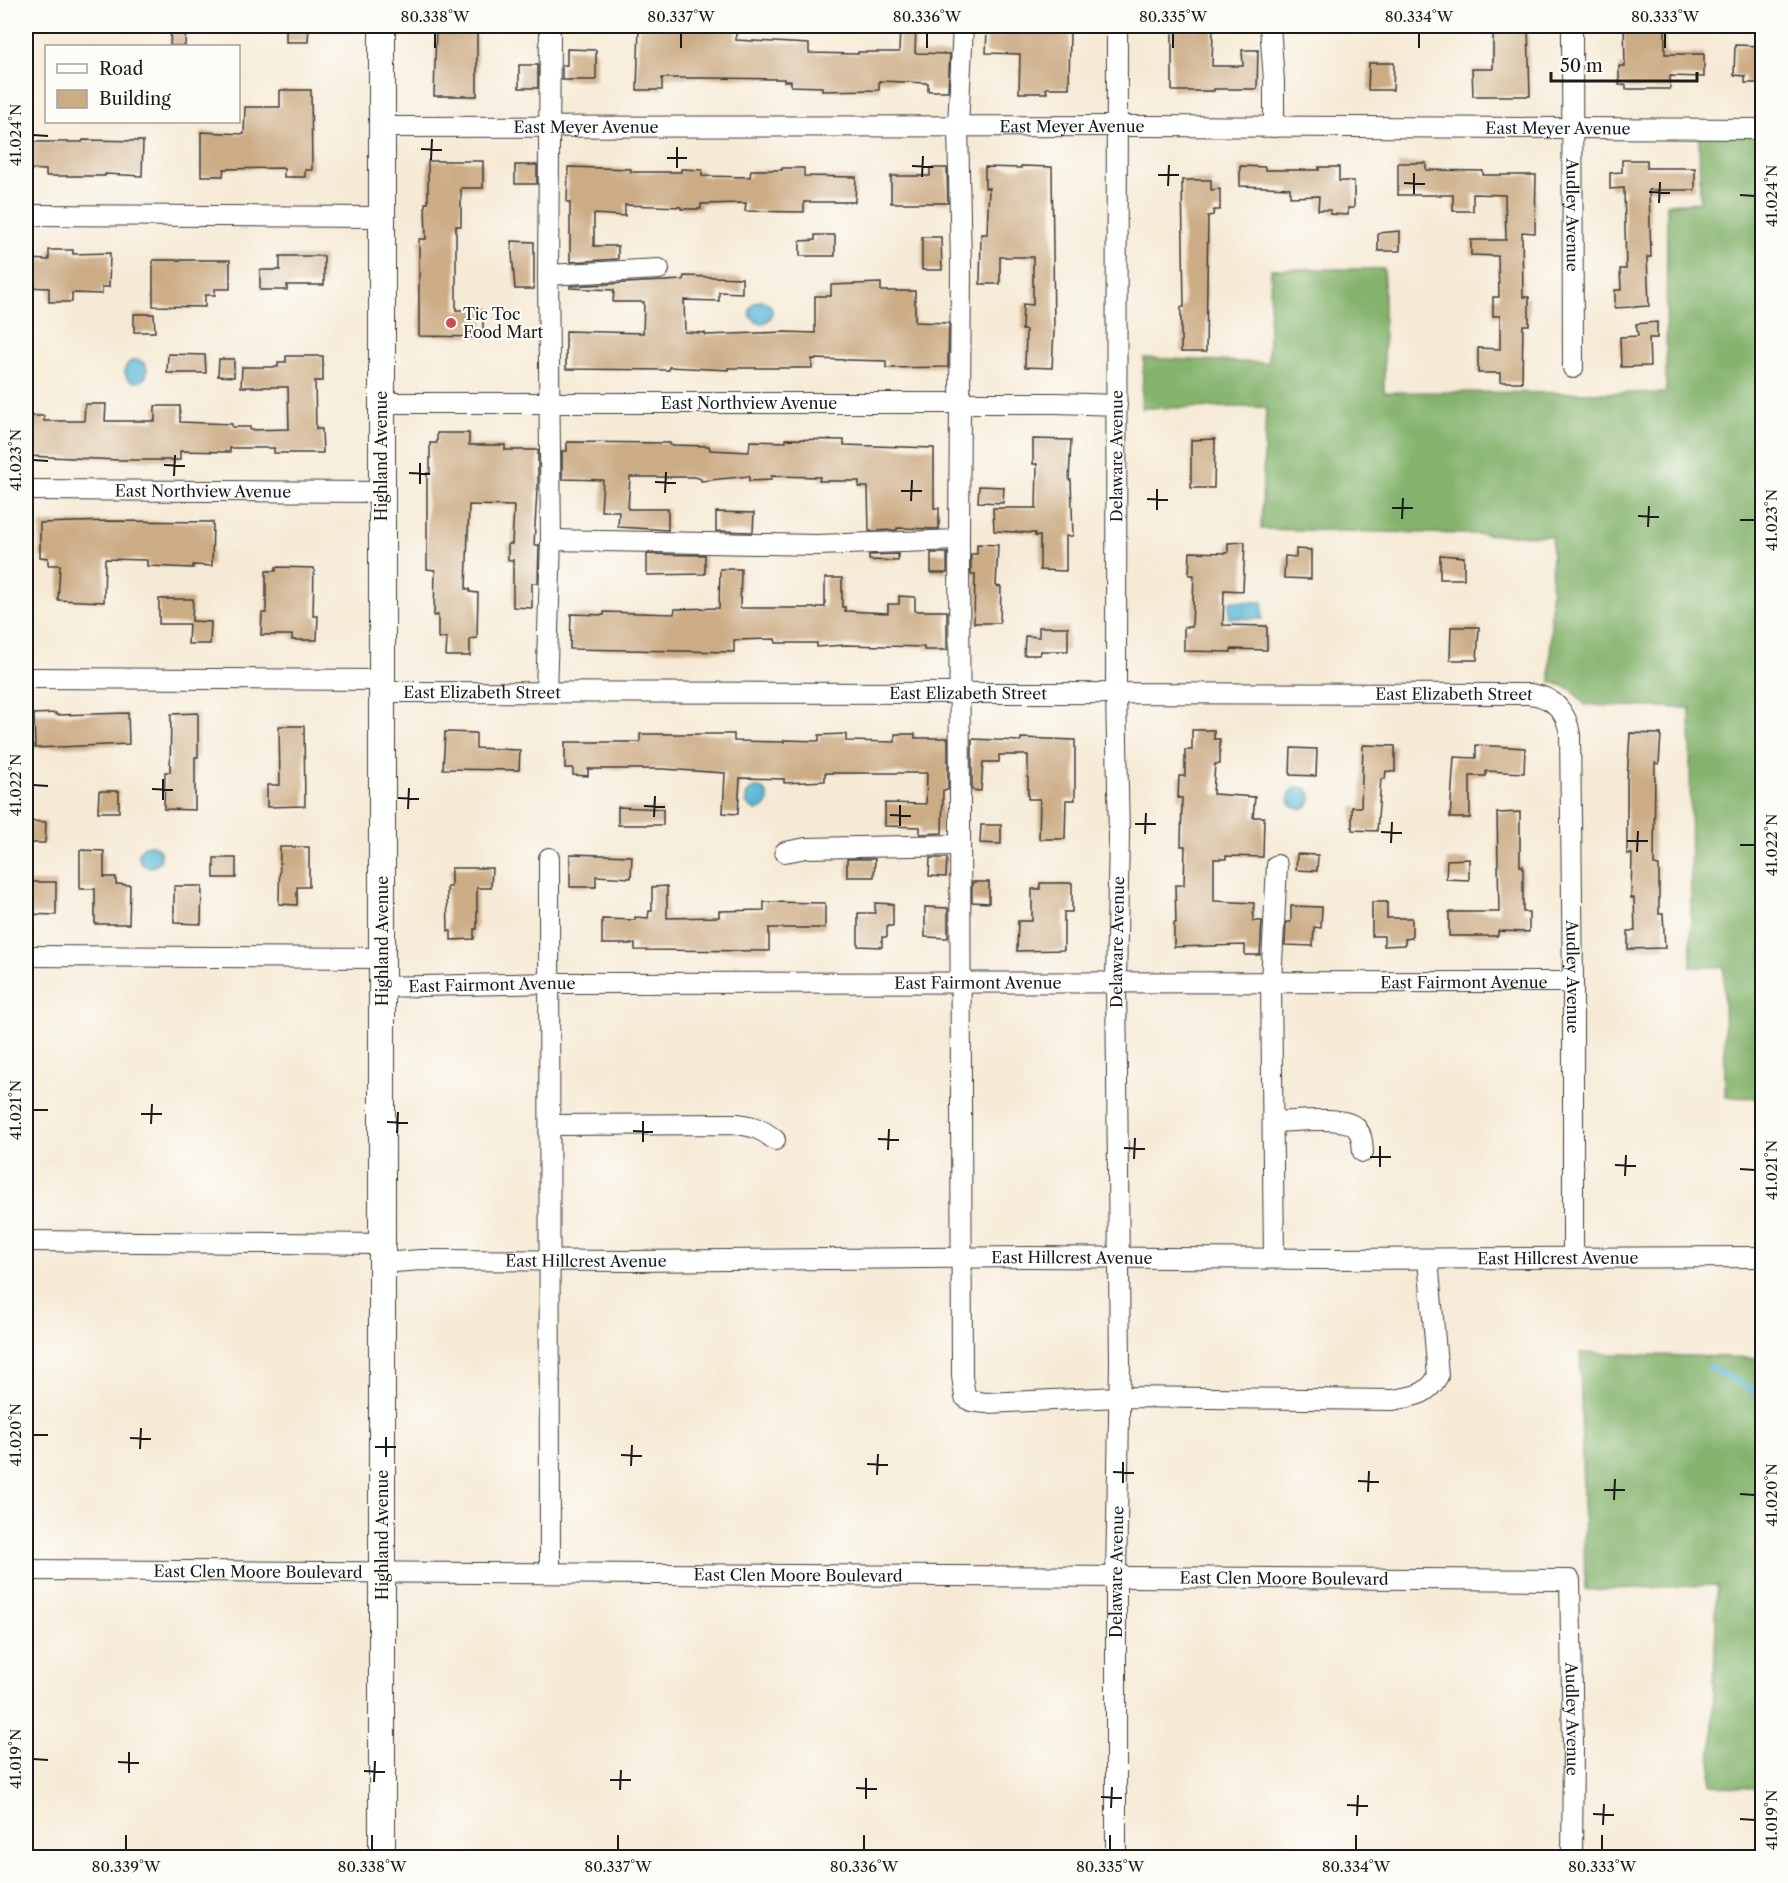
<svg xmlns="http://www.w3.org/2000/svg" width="1788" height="1883" viewBox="0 0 1788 1883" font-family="'Libre Caslon Text',serif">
<rect width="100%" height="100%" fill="#fdfcf7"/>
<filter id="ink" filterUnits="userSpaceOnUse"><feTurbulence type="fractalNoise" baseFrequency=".0167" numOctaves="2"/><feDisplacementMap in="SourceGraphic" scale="12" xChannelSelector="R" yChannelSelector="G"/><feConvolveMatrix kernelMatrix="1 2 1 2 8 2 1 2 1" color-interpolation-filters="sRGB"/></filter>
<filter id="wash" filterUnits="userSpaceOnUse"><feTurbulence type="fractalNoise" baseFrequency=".008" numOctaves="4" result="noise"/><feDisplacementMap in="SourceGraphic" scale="24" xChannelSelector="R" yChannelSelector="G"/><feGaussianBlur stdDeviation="1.35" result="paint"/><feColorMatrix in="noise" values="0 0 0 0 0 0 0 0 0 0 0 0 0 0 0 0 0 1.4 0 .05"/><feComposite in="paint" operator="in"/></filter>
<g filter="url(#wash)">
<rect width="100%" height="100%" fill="#f6ead6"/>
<path fill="#84b36d" stroke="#506844" stroke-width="1.5" d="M1699 129H1762V1098L1725 1097 1724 967H1691L1690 708 1585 705 1571 689 1550 681 1552 536 1261 529 1266 407 1141 408 1144 358 1268 363 1271 269H1384V392L1666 393 1667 204 1700 202Z
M1580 1353 1762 1358V1789L1711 1785 1717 1585 1585 1590Z"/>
<path fill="#58b8d7" stroke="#3a6a7a" stroke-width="1.5" d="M750 312a11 11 0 1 1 22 0a11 11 0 1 1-22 0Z
M125 371a11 11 0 1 1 22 0a11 11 0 1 1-22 0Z
M1230 601 1263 602 1262 619 1229 618Z
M1289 798a11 11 0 1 1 22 0a11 11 0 1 1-22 0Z
M746 799a11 11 0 1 1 22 0a11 11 0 1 1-22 0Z
M139 856a11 11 0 1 1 22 0a11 11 0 1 1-22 0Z"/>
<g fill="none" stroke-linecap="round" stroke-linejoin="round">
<path stroke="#58b8d7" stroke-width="6" d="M1709 1367 1762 1395"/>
</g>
<g id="blocks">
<path fill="#ccac85" d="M171 26H186L185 46H170Z
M286 26H309L308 42H286Z
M639 26H736V40L809 44V53L858 54V52H899L900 26H916L915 53 950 54 948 91H928V83L879 81V90L822 91V87L791 86V81H784V79L703 78H662V90H637Z
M1493 26H1528L1530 96H1473L1472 69H1493Z
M1624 26H1665V54H1704V77L1670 76V89H1626V85H1619V66H1625Z
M436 28H477V96H434Z
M987 29 1070 33 1069 88H1046L1047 93H1019L1020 54 986 53Z
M1172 29H1213L1212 66H1243L1242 50H1258L1257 89H1214V91H1172Z
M1735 45 1762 46V83H1745V76L1734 75Z
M567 49 596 50V80H562V65H567Z
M1369 63H1394L1393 90H1368Z
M519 65H538V88H519Z
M280 90H311L312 170H305V177H284V168L224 169 223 176H201V132L244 134 245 107H280Z
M83 140 143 141 142 176 105 174V176H46V170L26 169V142H82Z
M1622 160H1647V168H1695V190H1649L1651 257H1647L1649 306 1615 308V290H1621L1620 269H1626L1624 188 1610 189V173L1622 172Z
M428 161H483V188H461V226H456V310H483V337L419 336V239H426L425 203H428Z
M1398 163H1426V170L1483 171V175H1536L1535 233 1522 232 1523 297H1529V325H1523L1522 382H1500V373H1478V348L1500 349V316H1493V297H1499L1498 256 1471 255V240H1506L1505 195 1473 194V211H1453V195H1398Z
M515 165H537V184H515Z
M1021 166 1052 167 1054 331 1052 368 1025 367 1026 330H1022L1023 304 1033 305V257H1000V284H980L981 234H987L989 188H985V167L1021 168Z
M1240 166 1265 167V170H1319V167H1339V181H1354V208H1348V215L1330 214V210H1318L1319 196 1290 197V188L1240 186Z
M568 167 631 169V172H681V169L702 170V176L750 177 751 170H782V168H804V176L856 177 855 202H804V212L745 211 746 203 701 204V209H681V207L625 205V216L594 214V246H618V259L570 262V202H567Z
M930 168H947L948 203H891V176H930Z
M1182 180H1211V190L1220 189V210H1214L1213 215 1208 216 1206 352H1181V307H1184Z
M1400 231V251H1378V233Z
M815 235H835V256H800V241L815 240Z
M922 237H941L942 270H922Z
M511 241 534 242V289H515Z
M49 250H73V254L110 253 109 287H102V294L72 293V302H49V288L26 287V259L49 260Z
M280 256H324V285H287V290H260V270H280Z
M153 260H230V289H215V295H205V307L153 306Z
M684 276 742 278V293L719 292V301L684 300 685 332 705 333V335L785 332 815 333V296H831V285L881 283V291H915V322L949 323 948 367 886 368V361L812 359V368H728V370L669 367V370L566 369V331L643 333 644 302H613L614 290 570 288V286L683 280Z
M134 314H154L155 332H134Z
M1657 322V338H1649L1650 366 1621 367 1620 337 1638 336 1636 324Z
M168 354 205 355 206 373H167Z
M286 356H323V381H315L316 429H322L323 453H274V448H230V452L180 451V460H119L26 456V416H44V421H84L85 404H106L105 421H155V406H180V422L232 424V427H250V430L289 429 288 387H241L242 367H278V362H286Z
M219 359H234V377L218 376Z
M437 433H469V445H505V450H538V490H537L534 545H539L538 583H532V608L513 607V560H508V544H512L514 506 469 505 466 589H470V592L478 593 477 638 470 639V656H446L447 638H438V615L434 616 435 570 427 569V473H430V443H437Z
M786 439 844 440V445L934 448V508H939V529L897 528V530L869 531 868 487H859V481H819L820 477 771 476V480L749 481V476L701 481V479L695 477H630L628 509H668V530L618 527 619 511H601L603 480 562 479V451H567V442L670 443V445L709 446 710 450 749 452 750 441 786 442Z
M1033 439 1071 440 1069 480H1071L1073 536H1066V571L1040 570V536H1035V533L994 531 993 508H1036L1037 464H1033Z
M1215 439 1214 488H1191V440Z
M979 486 1004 487 1003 503 978 502Z
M716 512 754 513 753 532 716 531Z
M110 521 213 522 212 566 193 565V568L147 566V560L105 559 104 602 58 600 60 565H48V558L40 557V523Z
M1245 542 1243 591 1224 590 1223 625 1267 626V650L1231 649V652L1184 651V627H1192L1194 575H1189L1190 552 1228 553V543Z
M977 544 998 545 996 586 1001 587 1000 623H974L975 574H971V554H977Z
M1296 549 1311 550V579L1284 578 1285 556 1296 557Z
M931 553H947V573H931Z
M647 554 705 555V574L647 575Z
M898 554V561L869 560V555Z
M1440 555 1464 557V579H1440Z
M276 567 314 568 313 616H318L317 640H292V635H261L262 613H266V571H276Z
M720 569H741L740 608H817V607H825V578H842V607H845V611L888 613V604H899V596L915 597V611H947V650H924V647L845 645 817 647V643H776L775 639 734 640V652L570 649 571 614 604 615V612L674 614 675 609 719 608Z
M159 599H193L192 621 211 622 210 644H188L189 624H159Z
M1039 627H1068V651H1041L1040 655H1024L1025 636 1039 637Z
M1451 627H1479L1477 660H1450Z
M56 713V715L128 713 129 744 35 748 34 714Z
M198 713V757H195V810L164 809 165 772H170L171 714Z
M279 726H304L305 806 267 807V785H280Z
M1192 730H1214V739H1220V764H1215L1213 794 1255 797 1253 817H1264L1263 857 1226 856V859H1214V901L1254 903 1253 921H1262L1260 955H1245V945L1174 947V923H1176L1175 885H1184L1185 846H1181L1182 798H1178L1179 776H1185V750H1192Z
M445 732 476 733V748L520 750 519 770 443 769Z
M1630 733 1661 734 1659 764 1655 763 1654 865 1659 866V914H1663L1665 948 1628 949V931H1635L1634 898H1631L1632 854H1627V779Z
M640 734H734V741L784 742V740L819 741V735L846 734V741L895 742V734H915V738H948V790H943L942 833 920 834V827L885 826V803L926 804 927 773H825V781L784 783V779L740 778 738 814 723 813 725 773 663 769H588V776L573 775V768H565V742H640Z
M1021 738 1075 740V800H1066L1065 839H1039L1040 799H1028V755H999V762H983L981 791 972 790V739L1021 741Z
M1363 745 1395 746V772L1386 771 1385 779H1381L1377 831 1352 830V807H1361Z
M1476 745 1525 748 1524 773 1486 771V776H1470V818H1450L1454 757 1476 758Z
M1291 748 1317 749 1316 776 1290 775Z
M99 791H119V812H98Z
M618 807 663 809V825H618Z
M1520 812V866H1523V912H1529V932L1498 931V936H1449V912H1499L1497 813Z
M26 821 46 822 45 843H26Z
M981 825H1001V844L980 843Z
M280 847H309V887H297V905L279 904Z
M80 850 104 851V877H116V884L130 885 129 924H95V889H80Z
M570 854 632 856 631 878 596 876V887H570Z
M1297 854 1318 855 1317 871 1296 870Z
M214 858H236V878H214Z
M930 858H947L946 877 929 876Z
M847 859H875L874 877H847Z
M1469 859V880L1446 879 1447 860Z
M451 868H492L491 888H477V929H474V939L451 940V931H448L447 887H451Z
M26 882H56V915L26 914Z
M972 882H989V903L972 902Z
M1040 883H1072V912H1064V950L1017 951 1018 921H1032V889H1040Z
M174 886H202L201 924 174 923Z
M667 886V918L719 917V911L764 910V902L825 903V928H769V951L635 950V944H602V919L635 920V917L648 918 649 911H652V887Z
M1372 902H1387V918H1412V938L1405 939V945L1384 946V936H1372Z
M875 903 893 904V926H887V937H882V947L858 946V913H875Z
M1291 906 1322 907 1321 928 1314 927 1313 946 1285 945 1286 922H1291Z
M925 907 948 908V938L925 937Z"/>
</g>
</g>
<g filter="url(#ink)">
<use href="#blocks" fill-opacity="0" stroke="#3d3b38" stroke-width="1.5"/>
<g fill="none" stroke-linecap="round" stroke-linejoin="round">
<defs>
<g id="minor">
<path d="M963 26 958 126 961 266 959 540 962 1376 965 1397 971 1401 986 1403 1119 1397 1393 1400C1414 1396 1427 1396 1438 1376L1428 1259"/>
<path d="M1270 26 1274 81V127"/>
<path id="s1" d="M1572 26 1573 368"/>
<path id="s2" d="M382 127 1144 126 1762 129"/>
<path d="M26 215 382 217"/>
<path d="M548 275 659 269"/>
<path id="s3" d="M381 403H1056L1117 405"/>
<path id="s4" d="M26 490 381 492"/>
<path d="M551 540 817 545 959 540"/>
<path d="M26 678 382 680"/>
<path id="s5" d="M382 692 1529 694C1553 696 1567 712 1570 735L1573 982V1258"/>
<path d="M546 692 551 540 548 275 550 26"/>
<path d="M785 852 806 848 960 845"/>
<path d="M549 858 550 1573"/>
<path d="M26 956 382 958"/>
<path id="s6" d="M382 987 549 983 1573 982"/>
<path d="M1273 1122C1291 1122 1346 1114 1357 1129 1363 1136 1362 1144 1363 1152"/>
<path d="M550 1125 737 1124C753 1126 762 1129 775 1140"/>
<path d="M26 1241 382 1244"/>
<path d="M1274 1258 1271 982 1277 865"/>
<path id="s7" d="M382 1263 421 1260 635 1261 1025 1257 1325 1259 1762 1257"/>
<path id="s8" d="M26 1570 1570 1580 1573 1747 1572 1858"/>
<path id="s9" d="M1116 1858V1577L1120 1363 1116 981 1119 837 1116 693 1117 26"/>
</g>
<path id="major" d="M382 26V1858"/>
</defs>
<use href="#minor" stroke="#3d3b38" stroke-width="22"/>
<use href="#major" stroke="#3d3b38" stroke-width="28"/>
<use href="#minor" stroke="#fff" stroke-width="20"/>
<use href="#major" stroke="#fff" stroke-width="26"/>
</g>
</g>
<path fill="none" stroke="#1c1c1c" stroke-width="2" d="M435 48V33M681 48V33M927 48V33M1173 48V33M1419 48V33M1665 48V33M33 135 48 136M421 149 442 150M667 158H687M431 160 432 139M912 166 933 167M677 168V147M1158 175H1179M922 177 923 156M1404 183 1425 184M1168 186 1169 165M1649 192 1670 193M1414 194V173M1740 195 1755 196M1659 203 1660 182M33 460 48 461M164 465 185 466M409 473 430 474M174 476 175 455M655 482 676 483M420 484V463M901 491H922M665 493 666 472M1147 499 1168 500M911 501 912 480M1392 508H1413M1157 510V489M1638 516 1659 517M1402 519 1403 498M1740 520H1755M1648 527 1649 506M33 785 48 786M152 789 173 790M398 798 419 799M163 800V779M644 806 665 807M408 809 409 788M890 815 911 816M654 817 655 796M1135 824H1156M900 826V805M1381 832 1402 833M1145 834 1146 813M1627 841H1648M1391 843 1392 822M1740 845H1755M1637 852 1638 831M33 1110H48M141 1114H162M387 1122 408 1123M151 1124 152 1104M633 1131 653 1132M397 1133 398 1112M878 1139 899 1140M643 1142V1121M1124 1148 1145 1149M888 1150 889 1129M1370 1157H1391M1134 1159 1135 1138M1615 1165 1636 1166M1380 1167V1146M1740 1169 1755 1170M1625 1176 1626 1155M33 1435H48M130 1438 151 1439M375 1447H396M140 1449 141 1428M621 1455 642 1456M386 1457V1437M867 1464 888 1465M631 1466 632 1445M1113 1472 1134 1473M877 1475 878 1454M1358 1481 1379 1482M1123 1483V1462M1604 1490H1625M1368 1492 1369 1471M1740 1494 1755 1495M1614 1500 1615 1479M33 1759 48 1760M118 1762 139 1763M364 1771 385 1772M129 1773V1752M610 1780H631M374 1782 375 1761M856 1788 877 1789M620 1790 621 1770M1101 1797 1122 1798M866 1799V1778M1347 1805 1368 1806M1111 1808 1112 1787M1593 1814 1614 1815M1357 1816 1358 1795M1740 1819 1755 1820M1603 1825 1604 1804M126 1850V1835M372 1850V1835M618 1850V1835M864 1850V1835M1110 1850V1835M1356 1850V1835M1602 1850V1835"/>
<circle fill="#d1495b" stroke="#fdfcf7" stroke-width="2" cx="451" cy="323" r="6"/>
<g text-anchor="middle" stroke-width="4.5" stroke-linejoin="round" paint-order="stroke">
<g font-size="16" fill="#1c1c1c" stroke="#fdfcf7">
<text dy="6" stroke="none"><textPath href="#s2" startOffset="690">East Meyer Avenue</textPath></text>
<text dy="6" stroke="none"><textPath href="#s2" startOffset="204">East Meyer Avenue</textPath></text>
<text dy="6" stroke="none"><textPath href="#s2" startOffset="1176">East Meyer Avenue</textPath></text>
<text dy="6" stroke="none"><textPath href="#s1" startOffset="189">Audley Avenue</textPath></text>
<text dy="6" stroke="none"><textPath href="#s3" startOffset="368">East Northview Avenue</textPath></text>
<text transform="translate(381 456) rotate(-90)" y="6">Highland Avenue</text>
<text dy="6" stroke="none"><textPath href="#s9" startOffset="1402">Delaware Avenue</textPath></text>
<text dy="6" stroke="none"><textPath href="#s4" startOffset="177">East Northview Avenue</textPath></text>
<text dy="6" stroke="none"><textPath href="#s5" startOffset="100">East Elizabeth Street</textPath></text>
<text dy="6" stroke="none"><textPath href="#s5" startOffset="586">East Elizabeth Street</textPath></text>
<text dy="6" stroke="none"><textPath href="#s5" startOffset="1072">East Elizabeth Street</textPath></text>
<text transform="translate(382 941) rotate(-90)" y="6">Highland Avenue</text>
<text dy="6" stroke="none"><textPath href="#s9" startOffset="916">Delaware Avenue</textPath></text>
<text dy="6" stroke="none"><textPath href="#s5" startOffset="1452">Audley Avenue</textPath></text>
<text dy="6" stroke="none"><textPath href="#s6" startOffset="596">East Fairmont Avenue</textPath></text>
<text dy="6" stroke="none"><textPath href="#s6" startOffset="1082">East Fairmont Avenue</textPath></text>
<text dy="6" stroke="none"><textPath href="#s6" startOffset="110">East Fairmont Avenue</textPath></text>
<text dy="6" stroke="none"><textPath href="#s7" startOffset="690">East Hillcrest Avenue</textPath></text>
<text dy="6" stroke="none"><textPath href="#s7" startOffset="1176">East Hillcrest Avenue</textPath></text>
<text dy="6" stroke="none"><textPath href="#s7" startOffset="204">East Hillcrest Avenue</textPath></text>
<text transform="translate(382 1535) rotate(-90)" y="6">Highland Avenue</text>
<text dy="6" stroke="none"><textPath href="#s8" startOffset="232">East Clen Moore Boulevard</textPath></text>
<text dy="6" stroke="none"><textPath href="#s9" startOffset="286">Delaware Avenue</textPath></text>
<text dy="6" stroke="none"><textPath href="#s8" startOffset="772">East Clen Moore Boulevard</textPath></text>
<text dy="6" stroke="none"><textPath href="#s8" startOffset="1258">East Clen Moore Boulevard</textPath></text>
<text dy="6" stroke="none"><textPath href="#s8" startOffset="1683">Audley Avenue</textPath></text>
</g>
<g font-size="16" fill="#1c1c1c" stroke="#fdfcf7" text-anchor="start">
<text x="463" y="320">Tic Toc<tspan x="463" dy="18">Food Mart</tspan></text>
</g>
</g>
<rect width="1788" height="1883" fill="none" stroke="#fdfcf7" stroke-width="66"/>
<rect x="45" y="45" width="195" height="78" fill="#fdfcf7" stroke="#a3a29f" stroke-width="1.5"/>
<rect x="57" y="64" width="30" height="9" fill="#ffffff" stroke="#a3a29f" stroke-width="1.5"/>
<text x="99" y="75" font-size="18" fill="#1c1c1c">Road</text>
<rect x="57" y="90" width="30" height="18" fill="#ccac85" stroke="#a3a29f" stroke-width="1.5"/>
<text x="99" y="105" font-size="18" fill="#1c1c1c">Building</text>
<path d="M1551 72v9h146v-9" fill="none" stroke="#1c1c1c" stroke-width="3"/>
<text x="1560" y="72" font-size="18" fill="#1c1c1c" stroke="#fdfcf7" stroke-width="4.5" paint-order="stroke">50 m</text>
<rect x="33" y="33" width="1722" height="1817" fill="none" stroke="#1c1c1c" stroke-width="2"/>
<g font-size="15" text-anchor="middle" fill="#1c1c1c">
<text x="435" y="22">80.338°W</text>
<text x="681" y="22">80.337°W</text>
<text x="927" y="22">80.336°W</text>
<text x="1173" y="22">80.335°W</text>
<text x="1419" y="22">80.334°W</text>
<text x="1665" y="22">80.333°W</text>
<text transform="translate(16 135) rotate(-90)" y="5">41.024°N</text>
<text transform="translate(1772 196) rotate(-90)" y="5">41.024°N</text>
<text transform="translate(16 460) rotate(-90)" y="5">41.023°N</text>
<text transform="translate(1772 520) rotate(-90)" y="5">41.023°N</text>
<text transform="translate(16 785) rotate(-90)" y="5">41.022°N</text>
<text transform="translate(1772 845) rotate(-90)" y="5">41.022°N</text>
<text transform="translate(16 1110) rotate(-90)" y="5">41.021°N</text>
<text transform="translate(1772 1170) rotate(-90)" y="5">41.021°N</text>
<text transform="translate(16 1435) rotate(-90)" y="5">41.020°N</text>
<text transform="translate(1772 1495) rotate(-90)" y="5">41.020°N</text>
<text transform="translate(16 1759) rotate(-90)" y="5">41.019°N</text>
<text transform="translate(1772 1820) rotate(-90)" y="5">41.019°N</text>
<text x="126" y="1872">80.339°W</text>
<text x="372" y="1872">80.338°W</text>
<text x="618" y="1872">80.337°W</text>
<text x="864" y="1872">80.336°W</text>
<text x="1110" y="1872">80.335°W</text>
<text x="1356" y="1872">80.334°W</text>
<text x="1602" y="1872">80.333°W</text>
</g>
</svg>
